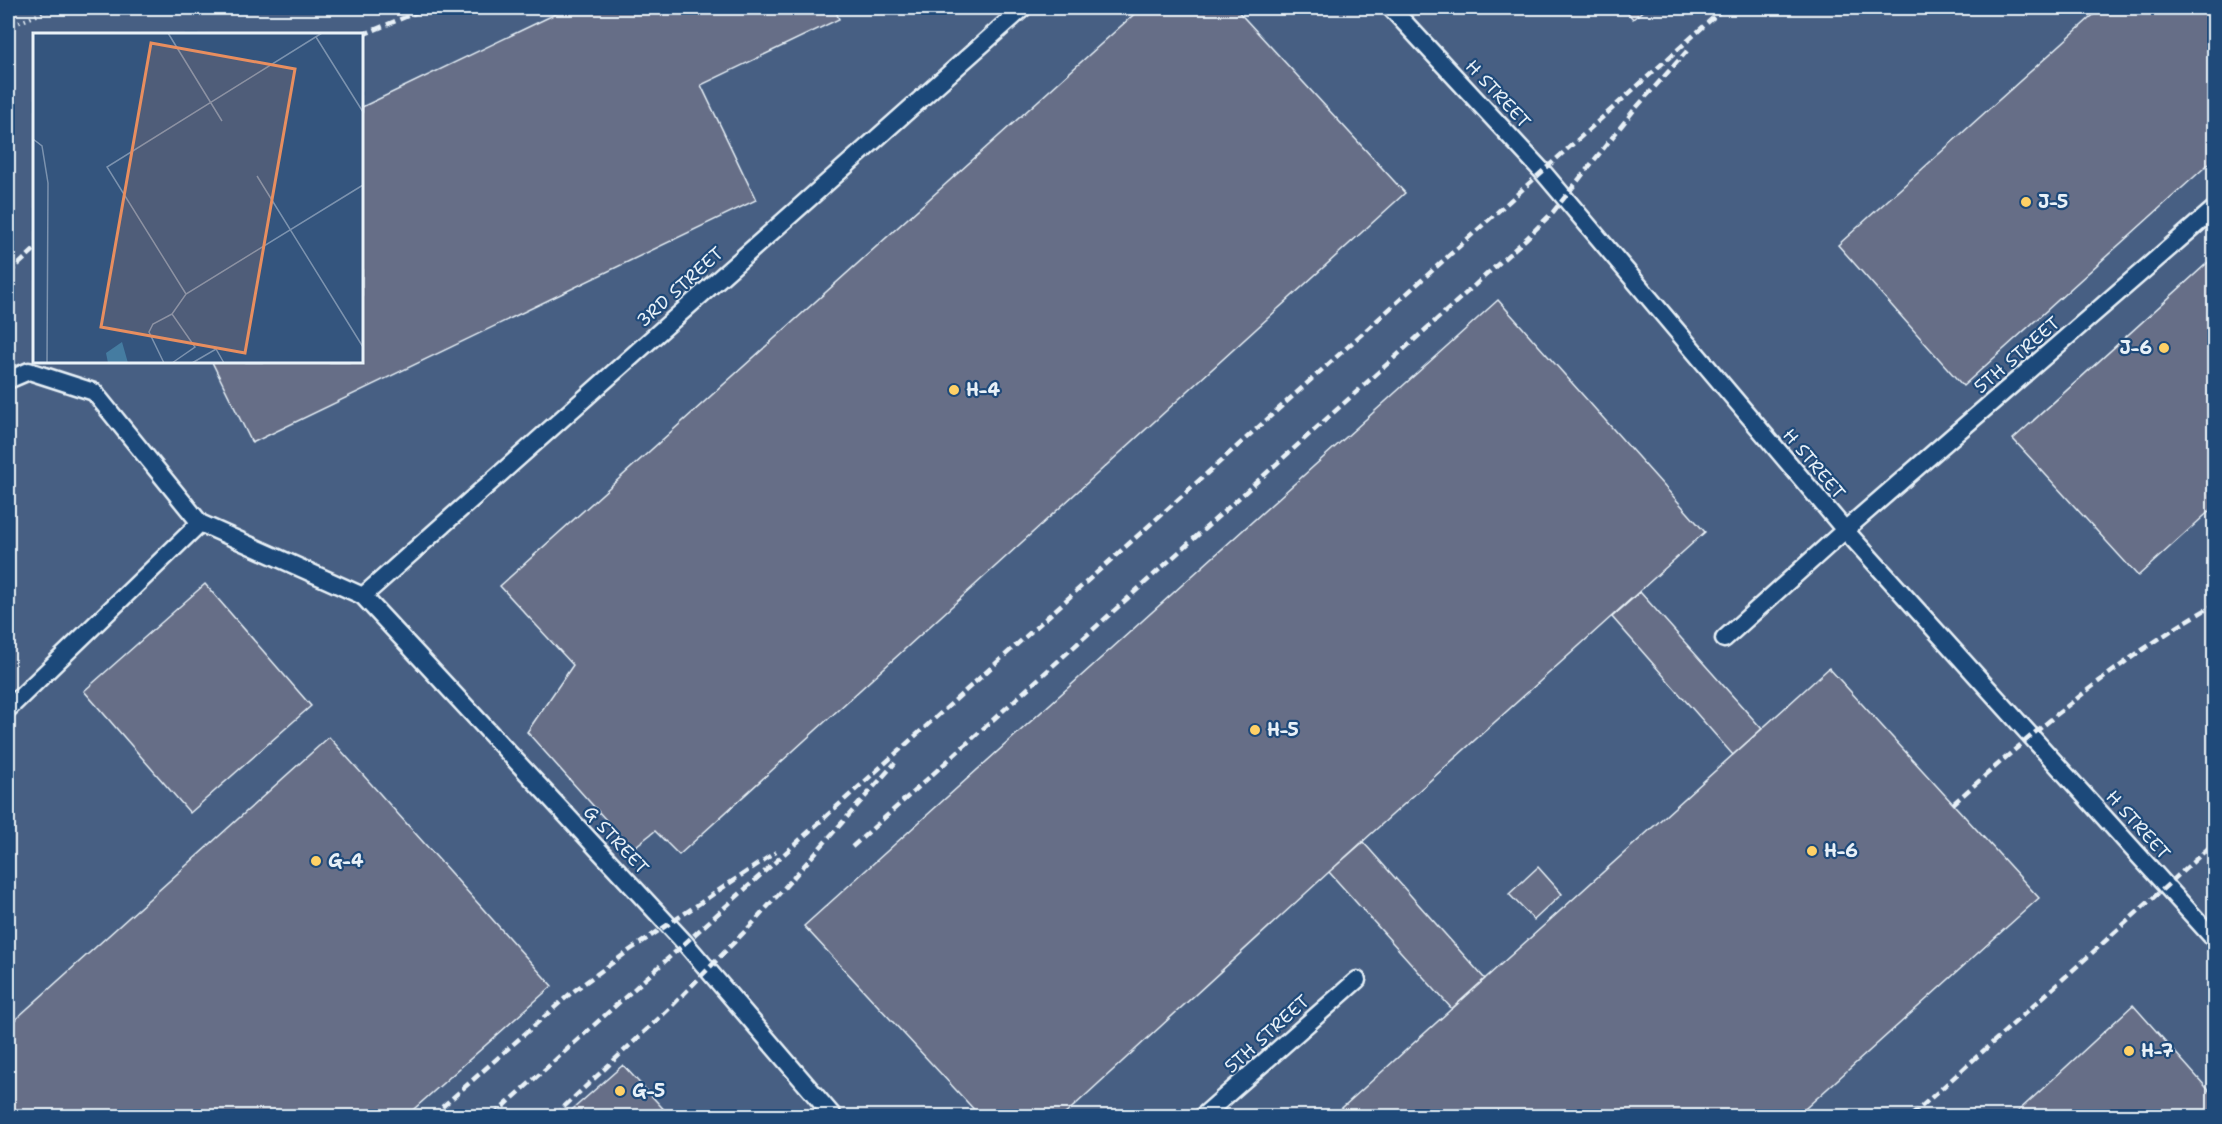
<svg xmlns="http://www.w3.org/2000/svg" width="2222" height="1124" viewBox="0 0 2222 1124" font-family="'Shantell Sans',sans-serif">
<rect width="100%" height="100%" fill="#34557e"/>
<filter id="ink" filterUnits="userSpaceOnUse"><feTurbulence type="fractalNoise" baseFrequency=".0167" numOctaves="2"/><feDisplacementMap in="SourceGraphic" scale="12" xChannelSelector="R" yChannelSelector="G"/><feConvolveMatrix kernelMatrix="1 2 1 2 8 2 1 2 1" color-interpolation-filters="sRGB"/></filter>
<g filter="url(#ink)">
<path fill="#465f83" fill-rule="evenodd" d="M8 8H2214V1116H8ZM34 34H362V362H34Z"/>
<path fill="#666e87" stroke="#e8f1f8" stroke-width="1.5" d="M568 8H834L839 19 701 85 756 200 252 443 212 362H362V107Z
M1141 8H1235L1405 193 679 855 655 831 632 849 527 732 573 665 500 586Z
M1624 8H1646L1633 19Z
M2101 8H2214V159L1963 386 1838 245Z
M2214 257V507L2138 576 2013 439Z
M1498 300 1705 532 1329 872 1063 1116H980L804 926Z
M205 584 311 706 190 813 84 691Z
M1640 592 1762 729 1733 755 1612 617Z
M1829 668 2039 898 1797 1116H1333Z
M329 737 552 986 406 1116H8V1026Z
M1363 842 1485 979 1452 1009 1329 872Z
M1538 867 1562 894 1534 920 1509 894Z
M2133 1005 2214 1096V1116H2013Z
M623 1065 670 1116H565Z"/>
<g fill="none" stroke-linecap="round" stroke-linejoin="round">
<defs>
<path id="service" d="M1391 8 1542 171 1845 530 2214 939
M8 380 29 371 94 392 200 523
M363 596 1023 8
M1724 639 1845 530 2214 209
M8 709 200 523 363 596 685 943 833 1116
M1203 1116 1357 980"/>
</defs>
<use href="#service" stroke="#e8f1f8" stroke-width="21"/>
<path stroke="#e8f1f8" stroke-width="4" stroke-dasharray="1.5 4.5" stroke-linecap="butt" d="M8 27 54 8"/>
<use href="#service" stroke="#1f4a7a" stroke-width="16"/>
<path stroke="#e8f1f8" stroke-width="4.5" stroke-dasharray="9 4.5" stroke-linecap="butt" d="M362 35 427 8
M8 274 34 250
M1953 804C2035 731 2118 659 2214 605
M852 847 1527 238 1553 212 1634 110 1687 51
M432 1116 571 993 630 950 776 852
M493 1116 1724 8
M554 1116 670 1008 754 922 895 763
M1911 1116 2214 843"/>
</g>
</g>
<g fill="#ffd166" stroke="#1f4a7a" stroke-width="2">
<circle cx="2026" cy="202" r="6"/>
<circle cx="2164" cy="348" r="6"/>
<circle cx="954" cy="390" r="6"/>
<circle cx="1255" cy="730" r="6"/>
<circle cx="1812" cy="851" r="6"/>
<circle cx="316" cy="861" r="6"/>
<circle cx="2129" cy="1051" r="6"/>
<circle cx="620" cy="1091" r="6"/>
</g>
<g text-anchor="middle" stroke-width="4.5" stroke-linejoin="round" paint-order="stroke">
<g font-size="18" fill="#e8f1f8" stroke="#1f4a7a">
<text transform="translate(1498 94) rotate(47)" y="6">H STREET</text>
<text transform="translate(680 287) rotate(-42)" y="6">3RD STREET</text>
<text transform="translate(2017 355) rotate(-41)" y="6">5TH STREET</text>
<text transform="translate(1814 464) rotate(50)" y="6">H STREET</text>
<text transform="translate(2138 825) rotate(48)" y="6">H STREET</text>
<text transform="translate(616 840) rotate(47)" y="6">G STREET</text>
<text transform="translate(1267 1034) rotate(-42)" y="6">5TH STREET</text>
</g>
<g font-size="18" font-weight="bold" fill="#e8f1f8" stroke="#1f4a7a" text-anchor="start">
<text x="2038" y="208">J-5</text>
<text x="2152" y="354" text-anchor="end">J-6</text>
<text x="966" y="396">H-4</text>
<text x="1267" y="736">H-5</text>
<text x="1824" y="857">H-6</text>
<text x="328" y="867">G-4</text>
<text x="2141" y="1057">H-7</text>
<text x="632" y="1097">G-5</text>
</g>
</g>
<g transform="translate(33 33)">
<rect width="330" height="330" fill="#34557e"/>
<path d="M89 309 95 330H75L73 320Z" fill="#457ca1"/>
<path fill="none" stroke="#7c93af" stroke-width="1.5" d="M135 0 189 88M283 4 330 79M0 106 9 113 15 150 14 330M224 143 330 314M153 261 74 134 289 0M131 330 116 299 120 291 139 281M139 330 162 314 139 281 153 261 330 152M159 330 183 316 191 330"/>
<path fill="#e88e5f" fill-opacity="0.15" stroke="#e88e5f" stroke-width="3" d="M118 10 262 36 212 320 68 294Z"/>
<rect width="330" height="330" fill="none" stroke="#e8f1f8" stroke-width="3"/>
</g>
<rect width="2222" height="1124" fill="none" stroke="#1f4a7a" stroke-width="30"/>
<rect x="15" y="15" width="2192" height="1094" fill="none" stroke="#e8f1f8" stroke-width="2" filter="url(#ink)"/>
</svg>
